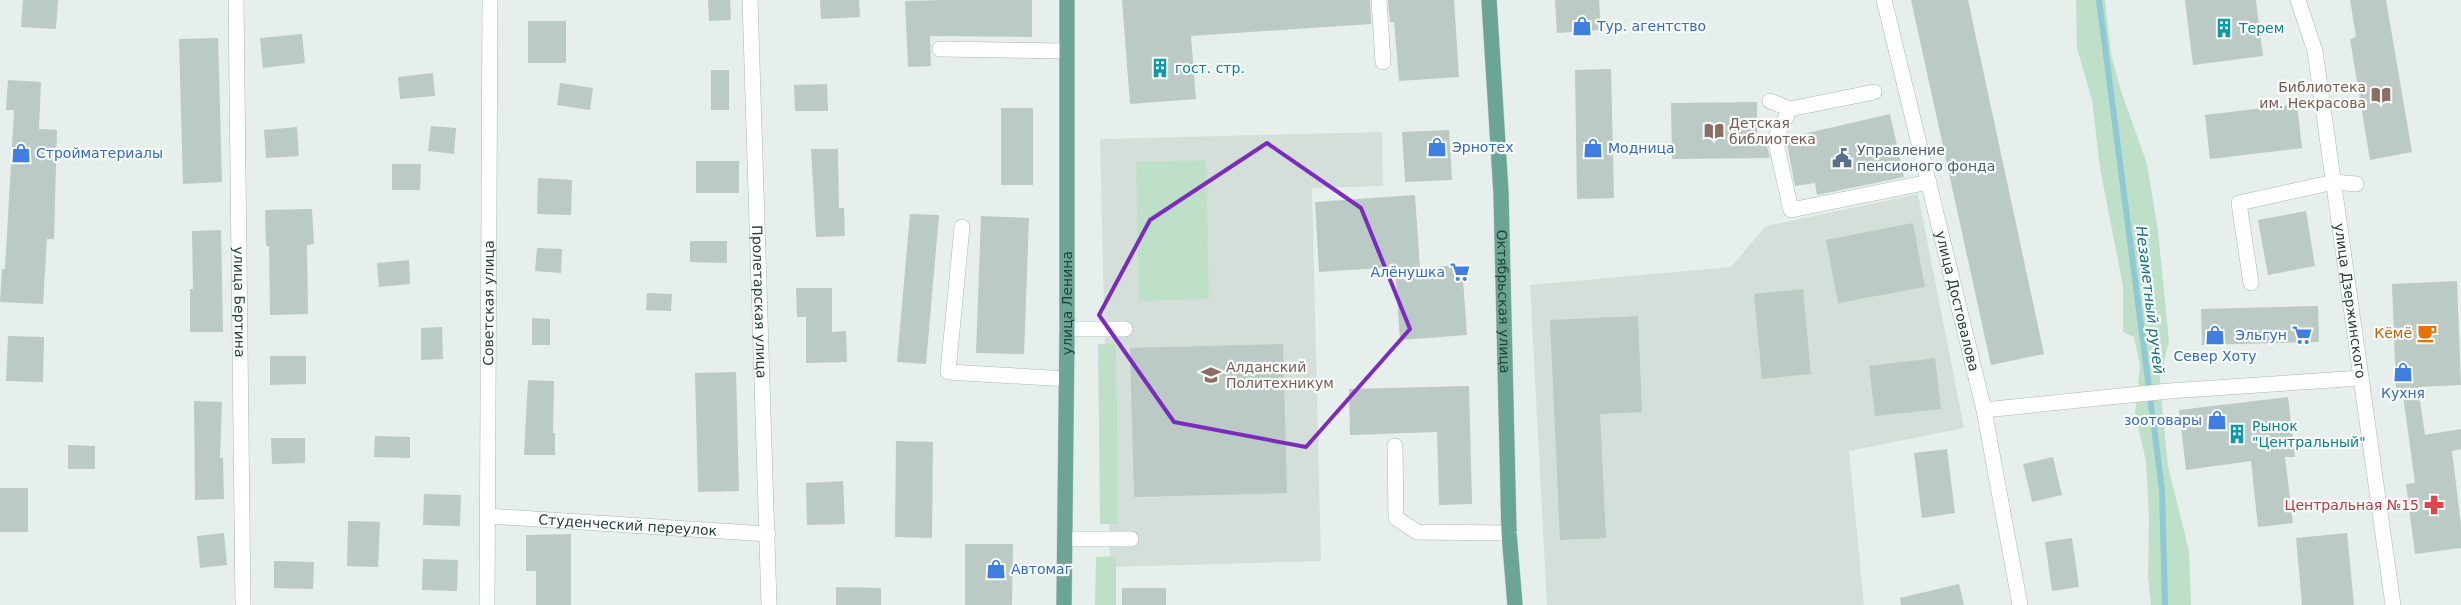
<svg xmlns="http://www.w3.org/2000/svg" width="2461" height="605" viewBox="0 0 2461 605" font-family="'DejaVu Sans',sans-serif">
<rect width="100%" height="100%" fill="#e6efeb"/>
<path fill="#d4dfda" d="M1382 132 1383 186 1312 188 1321 561 1110 567 1100 139Z
M1918 194 1964 428 1849 451 1864 605H1547L1530 285 1731 267 1766 226Z"/>
<path fill="#bfe0c8" d="M2076 0H2105L2111 53 2120 88 2147 164 2158 231 2169 341 2160 378 2162 405 2168 466 2189 551 2191 605H2151L2148 576 2149 517 2146 461 2135 414 2140 366 2134 337 2123 332V286L2100 168 2092 100 2077 48Z
M1206 160 1209 299 1139 301 1136 162Z
M1098 344H1116L1118 524H1100Z
M1116 556V605H1095L1096 557Z"/>
<g fill="none" stroke-linecap="round" stroke-linejoin="round">
<path stroke="#8ec9d4" stroke-width="6" d="M2099 0 2162 489 2165 605"/>
</g>
<path fill="#bbcac4" d="M23 0H58L56 29 21 27Z
M708 0H730L731 20 709 21Z
M820 0H859L860 17 821 19Z
M943 0H1032V37L930 36 931 66 908 67 905 1Z
M1122 0H1370L1371 24 1191 36 1196 99 1130 104Z
M1388 0H1454L1459 77 1399 81 1394 22H1390Z
M1555 0H1599L1601 30 1557 33Z
M1911 0H1968L2044 354 1991 365Z
M2185 0H2256L2263 56 2193 65Z
M2350 0H2386L2412 152 2370 160 2350 39 2356 37Z
M528 21H566V63H528Z
M302 34 305 63 263 68 260 38Z
M218 38 222 182 183 184 179 39Z
M1611 69 1614 198 1577 199 1575 70Z
M711 70H729V110H711Z
M433 73 435 96 400 99 398 77Z
M8 80 41 82 39 129 57 130 54 239H47L43 304 0 302 2 269H5L14 110H6Z
M560 83 593 88 590 110 557 105Z
M827 84 828 111H795L794 85Z
M1757 102V145L1766 143 1770 158 1672 159 1671 103Z
M2297 104 2302 148 2210 159 2205 115Z
M1001 108H1033V185H1001Z
M1890 114 1904 177 1817 195 1815 183 1795 186 1786 138Z
M431 126 456 128 454 154 428 151Z
M297 127 299 156 266 158 264 130Z
M1449 130 1452 180 1405 182 1402 132Z
M811 149H838L839 208H844L845 236 816 237Z
M696 161H739V193H696Z
M392 164H421L420 190H392Z
M538 178 572 180 571 215 537 214Z
M1415 195 1420 268 1462 265 1467 335 1400 340 1395 267 1319 272 1315 202Z
M312 209 314 244 307 245 308 314 270 315 269 246H266L265 210Z
M2306 211 2315 266 2268 275 2258 220Z
M910 214 939 215 926 364 897 362Z
M981 216 1029 218 1024 354 976 353Z
M1913 223 1925 287 1838 303 1826 240Z
M221 230 223 332H190V289H193L192 231Z
M690 241H727V263L690 262Z
M537 248 562 249 561 273 535 271Z
M409 260 410 284 379 287 377 263Z
M2457 281 2461 385 2418 387 2425 435 2461 429V449L2452 451 2461 525V548L2415 554 2406 484 2415 483 2402 388H2396L2392 284Z
M796 288H832V332L846 331 847 362 806 363V317H797Z
M1803 289 1811 374 1762 379 1754 294Z
M647 293 672 294 671 311 646 310Z
M2318 306 2319 342 2202 345 2201 309Z
M1638 316 1642 412 1600 414 1606 538 1560 540 1550 320Z
M532 318 550 319V345H532Z
M442 327 443 359 421 360V328Z
M8 336 44 337 43 382 6 381Z
M1283 344 1287 493 1134 497 1130 348Z
M270 356H306V384L270 385Z
M1935 358 1941 409 1875 416 1869 366Z
M736 372 739 491 698 492 695 373Z
M528 380 554 381 553 433H555V455H524Z
M1469 386 1472 504 1439 505 1437 432 1350 435 1349 389Z
M2288 397 2295 457H2285L2293 523 2258 527 2251 461 2186 470 2179 410Z
M194 401 222 402 220 458H223L224 499 195 500Z
M375 436 410 437V458L374 457Z
M271 438H305V463L272 464Z
M896 441 933 442 932 538 895 537Z
M68 445 95 446V469H68Z
M1947 449 1955 513 1922 518 1914 453Z
M2053 457 2062 495 2032 502 2023 464Z
M843 481 845 524 807 525 806 483Z
M0 488H28V532H0Z
M424 494 461 495 460 526 423 525Z
M348 521 380 522 378 567 347 566Z
M224 533 227 565 200 568 197 536Z
M2347 533 2354 605H2302L2296 538Z
M571 534V605H536V571H526V535Z
M2072 538 2079 587 2052 591 2045 542Z
M965 544H1013L1012 605H965Z
M423 559 458 560 457 591 422 590Z
M274 561 314 562 313 589 274 588Z
M1959 584 1964 605H1901L1900 598Z
M836 587 881 588V605H836Z
M1122 588H1166V605H1122Z"/>
<g fill="none" stroke-linecap="round" stroke-linejoin="round">
<defs>
<g id="minor">
<path id="s1" d="M236 0 243 605"/>
<path id="s2" d="M750 0 769 605"/>
<path d="M1379 0 1383 62"/>
<path id="s3" d="M1884 0 1984 410 2020 605"/>
<path id="s4" d="M2298 0 2315 51 2393 605"/>
<path d="M940 49 1066 51"/>
<path d="M1770 101 1790 109 1775 139 1791 210 1929 182"/>
<path d="M1790 109 1874 92"/>
<path d="M962 227 948 372 1067 379"/>
<path d="M2251 283 2239 203 2334 182 2356 184"/>
<path d="M1067 329H1125"/>
<path d="M1984 410 2169 391 2361 378"/>
<path d="M1395 446 1396 518 1417 532 1509 533"/>
<path id="s5" d="M488 516 768 534"/>
<path d="M1065 539H1131"/>
<path id="s6" d="M487 605 490 0"/>
</g>
<g id="major">
<path id="s7" d="M1489 0 1501 193 1509 533 1515 605"/>
<path id="s8" d="M1064 605 1067 329V0"/>
</g>
</defs>
<use href="#minor" stroke="#a8b8b2" stroke-width="16"/>
<use href="#major" stroke="#c2cac8" stroke-width="16"/>
<use href="#minor" stroke="#fff" stroke-width="15"/>
<use href="#major" stroke="#6aa596" stroke-width="15"/>
</g>
<path fill="none" stroke="#7b2cbf" stroke-width="4" stroke-linejoin="round" d="M1267 143 1361 208 1410 329 1306 447 1174 422 1099 315 1150 220Z"/>
<defs>
<symbol id="shop-bare" viewBox="-9 -9 18 18"><path d="M-5-2.5h2.3a2.7 3.5 0 0 1 5.4 0H5L5.5 6h-11ZM-1.5-2.5h3a1.5 2.3 0 0 0-3 0Z" fill="#3f7fe0" stroke="#f7fbf9" stroke-width="2.5" paint-order="stroke"/></symbol>
<symbol id="building-bare" viewBox="-9 -9 18 18"><path d="M-4-6H4V6H1V3H-1V6H-4ZM-2.5-4.3h1.7v1.8h-1.7ZM.8-4.3h1.7v1.8H.8ZM-2.5-1h1.7V.8h-1.7ZM.8-1h1.7V.8H.8Z" fill="#0f9aa8" stroke="#f7fbf9" stroke-width="2.5" paint-order="stroke"/></symbol>
<symbol id="library-bare" viewBox="-9 -9 18 18"><path d="M-6-4Q-3-5.5-.7-3.5V5Q-3 3-6 4ZM6-4Q3-5.5 .7-3.5V5Q3 3 6 4Z" fill="#8d6e63" stroke="#f7fbf9" stroke-width="2.5" paint-order="stroke"/></symbol>
<symbol id="civic-bare" viewBox="-9 -9 18 18"><path d="M-.6-6.5H3V-4.5H.6V-3L4-1V1h2V6H-6V1h2V-1L-.6-3ZM-1.2 2.5V6h2.4V2.5Z" fill="#5c6f8a" stroke="#f7fbf9" stroke-width="2.5" paint-order="stroke"/></symbol>
<symbol id="supermarket-bare" viewBox="-9 -9 18 18"><path d="M-6-5.5h2.5l.6 2H6L4.5 2H-2.5L-4.4-4H-6ZM-1.5 3.2a1.3 1.3 0 1 0 .1 0ZM3 3.2a1.3 1.3 0 1 0 .1 0Z" fill="#3f7fe0" stroke="#f7fbf9" stroke-width="2.5" paint-order="stroke"/></symbol>
<symbol id="cafe-bare" viewBox="-9 -9 18 18"><path d="M-5.5-4.5H6V0H3Q3 3.5 0 3.5H-2.5Q-5.5 3.5-5.5 0ZM3-3.2v2h1.7v-2ZM-6 4.5H4V6H-6Z" fill="#e8710a" stroke="#f7fbf9" stroke-width="2.5" paint-order="stroke"/></symbol>
<symbol id="university-bare" viewBox="-9 -9 18 18"><path d="M0-5L7-2L0 1L-7-2ZM-4 1L0 2.5L4 1V4Q0 6-4 4Z" fill="#8d6e63" stroke="#f7fbf9" stroke-width="2.5" paint-order="stroke"/></symbol>
<symbol id="pharmacy-bare" viewBox="-9 -9 18 18"><path d="M-2-6h4v4h4v4h-4v4h-4v-4h-4v-4h4Z" fill="#e0444e" stroke="#f7fbf9" stroke-width="2.5" paint-order="stroke"/></symbol>
</defs>
<g fill-rule="evenodd">
<use href="#shop-bare" x="1568" y="12" width="28" height="28"/>
<use href="#building-bare" x="2210" y="14" width="28" height="28"/>
<use href="#building-bare" x="1146" y="54" width="28" height="28"/>
<use href="#library-bare" x="2367" y="81" width="28" height="28"/>
<use href="#library-bare" x="1700" y="117" width="28" height="28"/>
<use href="#shop-bare" x="1423" y="133" width="28" height="28"/>
<use href="#shop-bare" x="1579" y="134" width="28" height="28"/>
<use href="#shop-bare" x="7" y="139" width="28" height="28"/>
<use href="#civic-bare" x="1828" y="144" width="28" height="28"/>
<use href="#supermarket-bare" x="1446" y="258" width="28" height="28"/>
<use href="#cafe-bare" x="2413" y="319" width="28" height="28"/>
<use href="#shop-bare" x="2201" y="321" width="28" height="28"/>
<use href="#supermarket-bare" x="2288" y="321" width="28" height="28"/>
<use href="#shop-bare" x="2389" y="358" width="28" height="28"/>
<use href="#university-bare" x="1197" y="361" width="28" height="28"/>
<use href="#shop-bare" x="2203" y="406" width="28" height="28"/>
<use href="#building-bare" x="2223" y="420" width="28" height="28"/>
<use href="#pharmacy-bare" x="2420" y="491" width="28" height="28"/>
<use href="#shop-bare" x="982" y="555" width="28" height="28"/>
</g>
<g text-anchor="middle" stroke-width="4.5" stroke-linejoin="round" paint-order="stroke">
<g font-size="14" fill="#366cbe" stroke="#f7fbf9" text-anchor="start">
<text x="1597" y="31">Тур. агентство</text>
<text x="1452" y="152">Эрнотех</text>
<text x="1608" y="153">Модница</text>
<text x="36" y="158">Стройматериалы</text>
<text x="1445" y="277" text-anchor="end">Алёнушка</text>
<text x="2287" y="340" text-anchor="end">Эльгун</text>
<text x="2215" y="361" text-anchor="middle">Север Хоту</text>
<text x="2403" y="398" text-anchor="middle">Кухня</text>
<text x="2202" y="425" text-anchor="end">зоотовары</text>
<text x="1011" y="574">Автомаг</text>
</g>
<g font-size="14" fill="#0d838f" stroke="#f7fbf9" text-anchor="start">
<text x="2239" y="33">Терем</text>
<text x="1175" y="73">гост. стр.</text>
<text x="2252" y="431">Рынок<tspan x="2252" dy="16">"Центральный"</tspan></text>
</g>
<g font-size="14" fill="#785e54" stroke="#f7fbf9" text-anchor="start">
<text x="2366" y="92" text-anchor="end">Библиотека<tspan x="2366" dy="16">им. Некрасова</tspan></text>
<text x="1729" y="128">Детская<tspan x="1729" dy="16">библиотека</tspan></text>
<text x="1226" y="372">Алданский<tspan x="1226" dy="16">Политехникум</tspan></text>
</g>
<g font-size="14" fill="#4e5e75" stroke="#f7fbf9" text-anchor="start">
<text x="1857" y="155">Управление<tspan x="1857" dy="16">пенсионого фонда</tspan></text>
</g>
<g font-size="14" fill="#24423a" stroke="#f7fbf9">
<text dy="5" stroke="none"><textPath href="#s3" startOffset="310">улица Достовалова</textPath></text>
<text dy="5" stroke="none"><textPath href="#s4" startOffset="306">улица Дзержинского</textPath></text>
<text dy="5" stroke="none"><textPath href="#s1" startOffset="302">улица Бертина</textPath></text>
<text dy="5" stroke="none"><textPath href="#s2" startOffset="302">Пролетарская улица</textPath></text>
<text dy="5" stroke="none"><textPath href="#s7" startOffset="302">Октябрьская улица</textPath></text>
<text dy="5" stroke="none"><textPath href="#s6" startOffset="302">Советская улица</textPath></text>
<text dy="5" stroke="none"><textPath href="#s8" startOffset="302">улица Ленина</textPath></text>
<text dy="5" stroke="none"><textPath href="#s5" startOffset="140">Студенческий переулок</textPath></text>
</g>
<g font-size="14" fill="#c56008" stroke="#f7fbf9" text-anchor="end">
<text x="2412" y="338">Кёмё</text>
</g>
<g font-size="14" fill="#be3a42" stroke="#f7fbf9" text-anchor="end">
<text x="2419" y="510">Центральная №15</text>
</g>
<g font-size="15" font-style="italic" fill="#1c6f80" stroke="#f7fbf9">
<text transform="translate(2150 300) rotate(83)" y="5">Незаметный ручей</text>
</g>
</g>
</svg>
